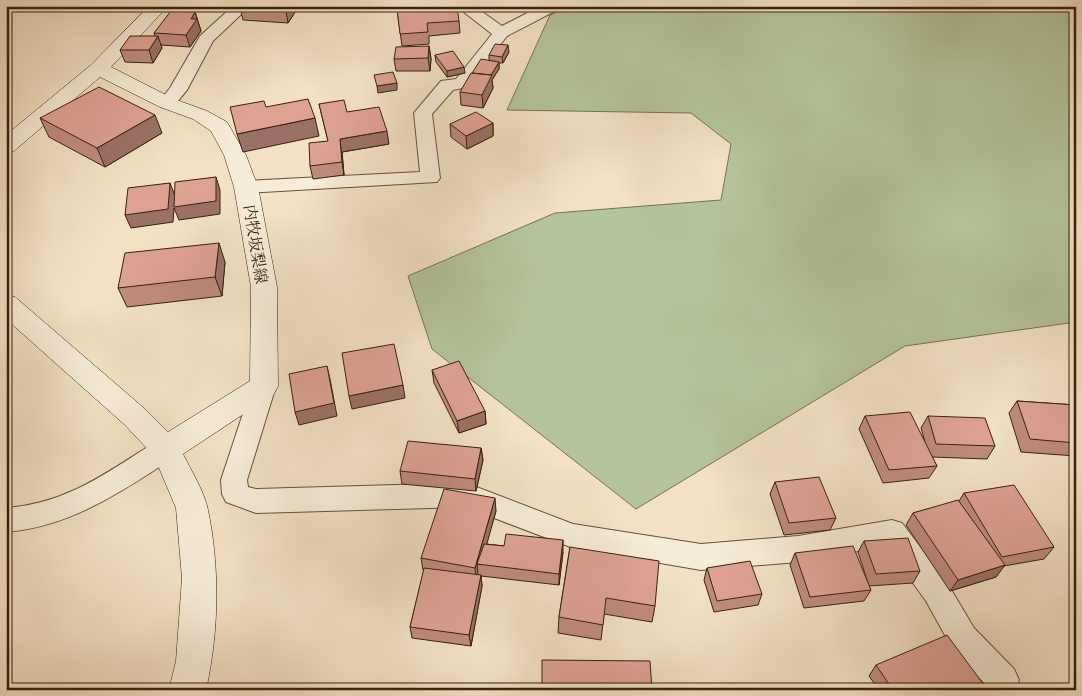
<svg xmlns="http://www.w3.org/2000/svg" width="1082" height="696" viewBox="0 0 1082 696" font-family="'IM FELL French Canon','Noto Serif JP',serif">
<rect width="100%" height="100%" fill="#f2e1c3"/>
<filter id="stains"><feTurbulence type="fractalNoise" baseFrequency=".004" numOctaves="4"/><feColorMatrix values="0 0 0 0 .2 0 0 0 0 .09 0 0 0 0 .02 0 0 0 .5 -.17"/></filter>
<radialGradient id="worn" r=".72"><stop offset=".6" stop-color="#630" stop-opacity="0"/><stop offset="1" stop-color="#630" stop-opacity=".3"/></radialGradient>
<path fill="#b4c499" stroke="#767352" d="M569 6H1076V322L905 346 636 509 432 349 408 276 555 213 721 200 731 144 691 113 507 110 550 15Z"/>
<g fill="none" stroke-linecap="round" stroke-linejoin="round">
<defs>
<path id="street" d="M233 6H250L213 41 187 90 173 107 167 108 161 107 158 103 170 88 200 36Z
M456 6H474L502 26 541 6H561L559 9 507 36 468 87 453 90 432 114 440 178 437 182 246 193 239 191 236 187 239 183 246 181 420 172 414 113 441 81 456 79 492 34Z
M264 376 273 379 276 386 247 480 248 487 256 489 466 483 573 524 701 544 798 536 892 520 902 523 946 581 974 628 1014 669 1019 680 1015 690H983L985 684 952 648 926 601 886 546 798 562 701 570 573 548 465 507 256 513 226 502 222 494 221 480 252 386 255 379Z
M166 438 175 441 179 449 175 457C122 491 71 527 6 532V508C68 503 106 473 157 441Z"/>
<path id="secondary" d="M149 6H168L111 67 174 99 207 111 227 122 246 155 258 187 277 287 278 386 274 394 183 454C191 470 205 493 208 510 220 568 219 632 206 690H169L176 661 182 578 176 508 154 456 125 425 6 319V295L15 297 145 409 168 432 250 381 251 287 234 187 224 155 211 131 193 119 160 107 100 77 14 151 6 153V135L91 65Z"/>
</defs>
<use href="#street" stroke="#66523a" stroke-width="2"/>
<use href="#secondary" stroke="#37220c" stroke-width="1"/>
<use href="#street" fill="#f7ecd8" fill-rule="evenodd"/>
<use href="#secondary" fill="#f7ecd8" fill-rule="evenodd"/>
</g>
<path fill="#bf8b7e" stroke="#37220c" d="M240 8 297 9 288 23 243 20Z
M397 9 459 21 460 33 429 36V44L402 46Z
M195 12 201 31 190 47 161 45 162 48 153 63 125 62 120 50 155 36 154 33Z
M429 46 431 59 430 71H396L394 59Z
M509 52 503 63H499V69L492 80 493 88 483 108 461 105 460 92 472 73 489 61V55Z
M435 55 465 73 447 77 436 62Z
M319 104 347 112 389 144 342 152 344 175 313 179 310 166 328 141Z
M40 118 162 133 105 167 49 137Z
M493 123V136L467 149 451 137 450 124Z
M225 262 222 296 127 307 118 288Z
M432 370 485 411 486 424 459 433 434 383Z
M1017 401 1076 405V456L1021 452 1009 413Z
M865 416 925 442 921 428 928 416 995 446 987 459 932 457 937 466 929 478 883 483 859 429Z
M481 448 483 460 476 491 402 484 400 471Z
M775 482 836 518 830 530 784 535 770 494Z
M964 493 1054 547 1044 559 1004 566 996 577 950 591 906 525 913 513 959 501Z
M496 511 486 544 563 552 559 585 481 576 482 586 471 646 412 638 410 627 424 570H423L421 558Z
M864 541 920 571 913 583 869 586 858 552Z
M570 547 655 606 652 622 604 614 601 640 558 633 559 617Z
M795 553 871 590 864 601 804 608 790 565Z
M707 568 762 594 758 605 714 612 704 580Z
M876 665 979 690H879L869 676Z"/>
<path fill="#9b7167" stroke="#37220c" d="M6 6H13V7L6 11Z
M289 6H297V9L288 23 286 11Z
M195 12 201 31 190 47 186 35 191 19Z
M158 36 162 48 153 63 149 50Z
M508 45 509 52 503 63 502 57Z
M429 46 431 59 430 71 428 58Z
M499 62V69L492 80 493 88 483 108 482 95 489 78Z
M464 67 465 73 447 77V71Z
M397 83V90L378 93 377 86Z
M155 115 162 133 105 167 97 148Z
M315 118 319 136 243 152 237 134Z
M493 123V136L467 149 466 136Z
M387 131 389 144 342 152 344 175 342 162 340 139Z
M216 177 220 190V214L179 220 174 208 173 222 131 228 125 215 170 183 175 196Z
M219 243 225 262 222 296 215 277Z
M327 366 330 379 337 416 299 425 295 412Z
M403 385 405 398 352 409 349 396Z
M485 411 486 424 459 433 457 421Z
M481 448 483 460 476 491 475 479Z
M495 498 496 511 481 565 477 564 478 573 476 580 475 568Z
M563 540V552L559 585V574Z
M1005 565 996 577 950 591 958 580Z
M481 575 482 586 471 646 469 635Z
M984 685 979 690H972Z"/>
<path fill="#dea293" stroke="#37220c" d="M242 6H289L286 11 240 8Z
M436 6H457L459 21 427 23 428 32 400 34 397 9Z
M171 11 195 12 191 19H197L186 35 154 33Z
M130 36H158L149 50H120Z
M495 44 508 45 502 57 489 55Z
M429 46 428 58 394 59 396 47Z
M453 51 464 67 447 71 435 55Z
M481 59 499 62 491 75 472 73Z
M393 72 397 83 377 86 374 75Z
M471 73 492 75 482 95 460 92Z
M99 87 155 115 97 148 40 118Z
M308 99 315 118 237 134 230 107 264 101 266 107Z
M344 100 347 112 379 107 387 131 340 139 342 162 310 166 309 143 328 141 319 104Z
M476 112 493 123 466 136 450 124Z
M216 177V201L174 207 175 182Z
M170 183 168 209 125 215 128 188Z
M219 243 215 277 118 288 125 253Z
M394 344 403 385 349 396 342 353Z
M459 361 485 411 457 421 432 370Z
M327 366 334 403 295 412 289 374Z
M1017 401 1076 405V443L1030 439Z
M910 412 937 466 889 470 865 416Z
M928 416 985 418 995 446 936 444Z
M408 441 481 448 475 479 400 471Z
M819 477 836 518 789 523 775 482Z
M1014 485 1054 547 1002 557 964 493Z
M444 489 495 498 475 568 421 558Z
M958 500 1005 565 958 580 913 513Z
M506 534 563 540 559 574 477 564 484 544 504 546Z
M908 538 920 571 876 574 864 541Z
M853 546 871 590 810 597 795 553Z
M570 547 659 561 655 606 606 598 603 625 559 617Z
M750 561 762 594 717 601 707 568Z
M424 568 481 575 469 635 410 627Z
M947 635 984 685 972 690H893L876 665Z
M542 660 650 661 652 690H542Z
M1076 688V690H1041Z"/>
<g text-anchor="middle" stroke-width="5" stroke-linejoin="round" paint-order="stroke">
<g font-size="16" fill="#37220c" stroke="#f7ecd8">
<text transform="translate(256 244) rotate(81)" y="6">内牧坂梨線</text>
</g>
</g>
<rect width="1082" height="696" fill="none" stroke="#f2e1c3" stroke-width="25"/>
<rect x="8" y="8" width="1067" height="681" fill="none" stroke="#37220c" stroke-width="2.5"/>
<rect x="12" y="12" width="1057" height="671" fill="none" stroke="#37220c"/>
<rect width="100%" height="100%" filter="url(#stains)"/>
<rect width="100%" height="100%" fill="url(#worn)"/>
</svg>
